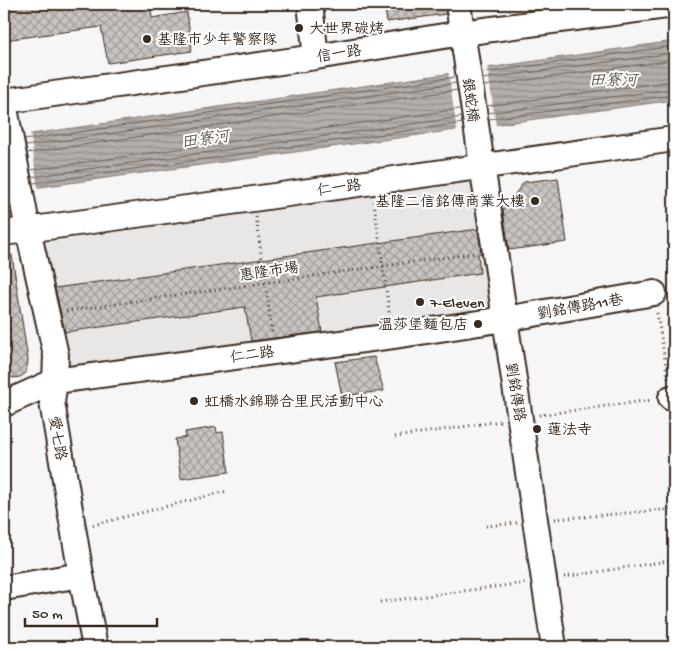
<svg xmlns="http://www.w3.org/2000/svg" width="678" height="651" viewBox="0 0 678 651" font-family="'Gochi Hand','LXGW WenKai TC',sans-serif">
<defs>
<pattern id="water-rules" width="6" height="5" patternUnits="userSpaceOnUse" patternTransform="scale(1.25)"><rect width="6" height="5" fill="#b4aeaa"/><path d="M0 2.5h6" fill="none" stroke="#948e8a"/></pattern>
<pattern id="building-cross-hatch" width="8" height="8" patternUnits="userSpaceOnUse" patternTransform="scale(1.25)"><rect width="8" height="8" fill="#c9c3c1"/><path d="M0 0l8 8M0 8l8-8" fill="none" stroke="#a49f9c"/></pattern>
</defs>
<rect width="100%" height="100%" fill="#f7f6f6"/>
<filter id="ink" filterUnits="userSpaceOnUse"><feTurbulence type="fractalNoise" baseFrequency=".02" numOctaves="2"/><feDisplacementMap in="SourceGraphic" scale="10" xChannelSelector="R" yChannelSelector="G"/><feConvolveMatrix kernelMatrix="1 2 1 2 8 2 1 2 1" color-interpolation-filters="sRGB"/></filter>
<g filter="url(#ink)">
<path fill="#e9e7e6" d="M481 166 505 319 55 381 19 233Z"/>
<path fill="url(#water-rules)" stroke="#847972" d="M674 41V100L4 192V138Z"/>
<path fill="#f7f6f6" d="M487 65 496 126 457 131 448 70Z
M30 131 38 190 7 194 4 164V135Z"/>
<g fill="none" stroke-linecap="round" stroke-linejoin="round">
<path stroke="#6b5f56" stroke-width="1" d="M482 73 674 46
M482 79 674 53
M484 86 674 60
M486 106 674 81
M488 113 674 89
M489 119 674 95
M24 140 456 77
M25 146 456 83
M27 153 458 90
M30 170 460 109
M31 177 462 117
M33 183 463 123"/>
</g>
<path fill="url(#building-cross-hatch)" stroke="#3b2a1e" d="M4 4H150L152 18 187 12 192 51 108 63 101 27 4 40Z
M384 4H445L446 14 387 22Z
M558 178 567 242 509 250 503 210 524 182Z
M478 229 481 253 478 254 480 273 316 297 322 332 251 341 245 307 65 332 55 288Z
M12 255 28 360 26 373 20 377 13 378 4 373V256Z
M374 357 384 391 342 396 335 362Z
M216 427 217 433 223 432 229 472 181 479 175 439 186 437 185 432Z"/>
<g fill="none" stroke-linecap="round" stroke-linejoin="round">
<defs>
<path id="minor" d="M310 4 316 57
M458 4 554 647
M4 101 316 57 462 33 674 5
M4 103 28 230 56 355 55 381 52 402 81 575 95 647
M4 233 253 199 674 139
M671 398H674
M4 404 55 381 393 336 505 319 654 293
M4 588 81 575"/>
</defs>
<use href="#minor" stroke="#3b2a1e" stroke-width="28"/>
<path stroke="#3b2a1e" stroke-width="3" stroke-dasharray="1 4" stroke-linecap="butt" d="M374 202 390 318
M256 217 272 332
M66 311 476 253
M657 313 668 378
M539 415 652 400
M395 437 501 421
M555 519 674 509
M93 525 227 491
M486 526 517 523
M564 577 674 560
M380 602 525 583"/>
<use href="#minor" stroke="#fff" stroke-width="24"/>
</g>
</g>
<g fill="#3b2a1e" stroke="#fff" stroke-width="2">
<circle cx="299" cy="28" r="5"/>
<circle cx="147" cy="39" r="5"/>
<circle cx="535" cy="201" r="5"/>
<circle cx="420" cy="302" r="5"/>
<circle cx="478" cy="324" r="5"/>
<circle cx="194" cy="401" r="5"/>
<circle cx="537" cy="429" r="5"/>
</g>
<g text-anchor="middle" stroke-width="4" stroke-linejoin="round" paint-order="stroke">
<g font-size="15" fill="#3b2a1e" stroke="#fff" text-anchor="start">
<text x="309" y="33">大世界碳烤</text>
<text x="157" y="44">基隆市少年警察隊</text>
<text x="525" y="206" text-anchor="end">基隆二信銘傳商業大樓</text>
<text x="430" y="307">7-Eleven</text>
<text x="468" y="329" text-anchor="end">溫莎堡麵包店</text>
<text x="204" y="406">虹橋水錦聯合里民活動中心</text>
<text x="547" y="434">蓮法寺</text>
</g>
<g font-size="15" fill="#3b2a1e" stroke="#fff">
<text transform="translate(339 53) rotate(-9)" y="5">信一路</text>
<text transform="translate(471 100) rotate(82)" y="5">銀蛇橋</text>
<text transform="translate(339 187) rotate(-8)" y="5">仁一路</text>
<text transform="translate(269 271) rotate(-8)" y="5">惠隆市場</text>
<text transform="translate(580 306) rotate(-10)" y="5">劉銘傳路11巷</text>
<text transform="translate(252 354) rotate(-8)" y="5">仁二路</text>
<text transform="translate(516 392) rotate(81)" y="5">劉銘傳路</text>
<text transform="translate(58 438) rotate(80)" y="5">愛七路</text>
</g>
<g font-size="16" font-style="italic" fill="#65584f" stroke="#fff">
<text x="613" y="85">田寮河</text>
<text transform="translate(205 138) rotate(-8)" y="6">田寮河</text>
</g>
</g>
<rect width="678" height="651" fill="none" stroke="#fff" stroke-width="20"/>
<rect x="10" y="10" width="658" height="631" fill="none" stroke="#3b2a1e" stroke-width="2" filter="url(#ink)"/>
<path d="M25 618v8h132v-8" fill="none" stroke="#3b2a1e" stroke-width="2.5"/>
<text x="32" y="618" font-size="15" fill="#3b2a1e" stroke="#ffffff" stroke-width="4" paint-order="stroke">50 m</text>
</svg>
